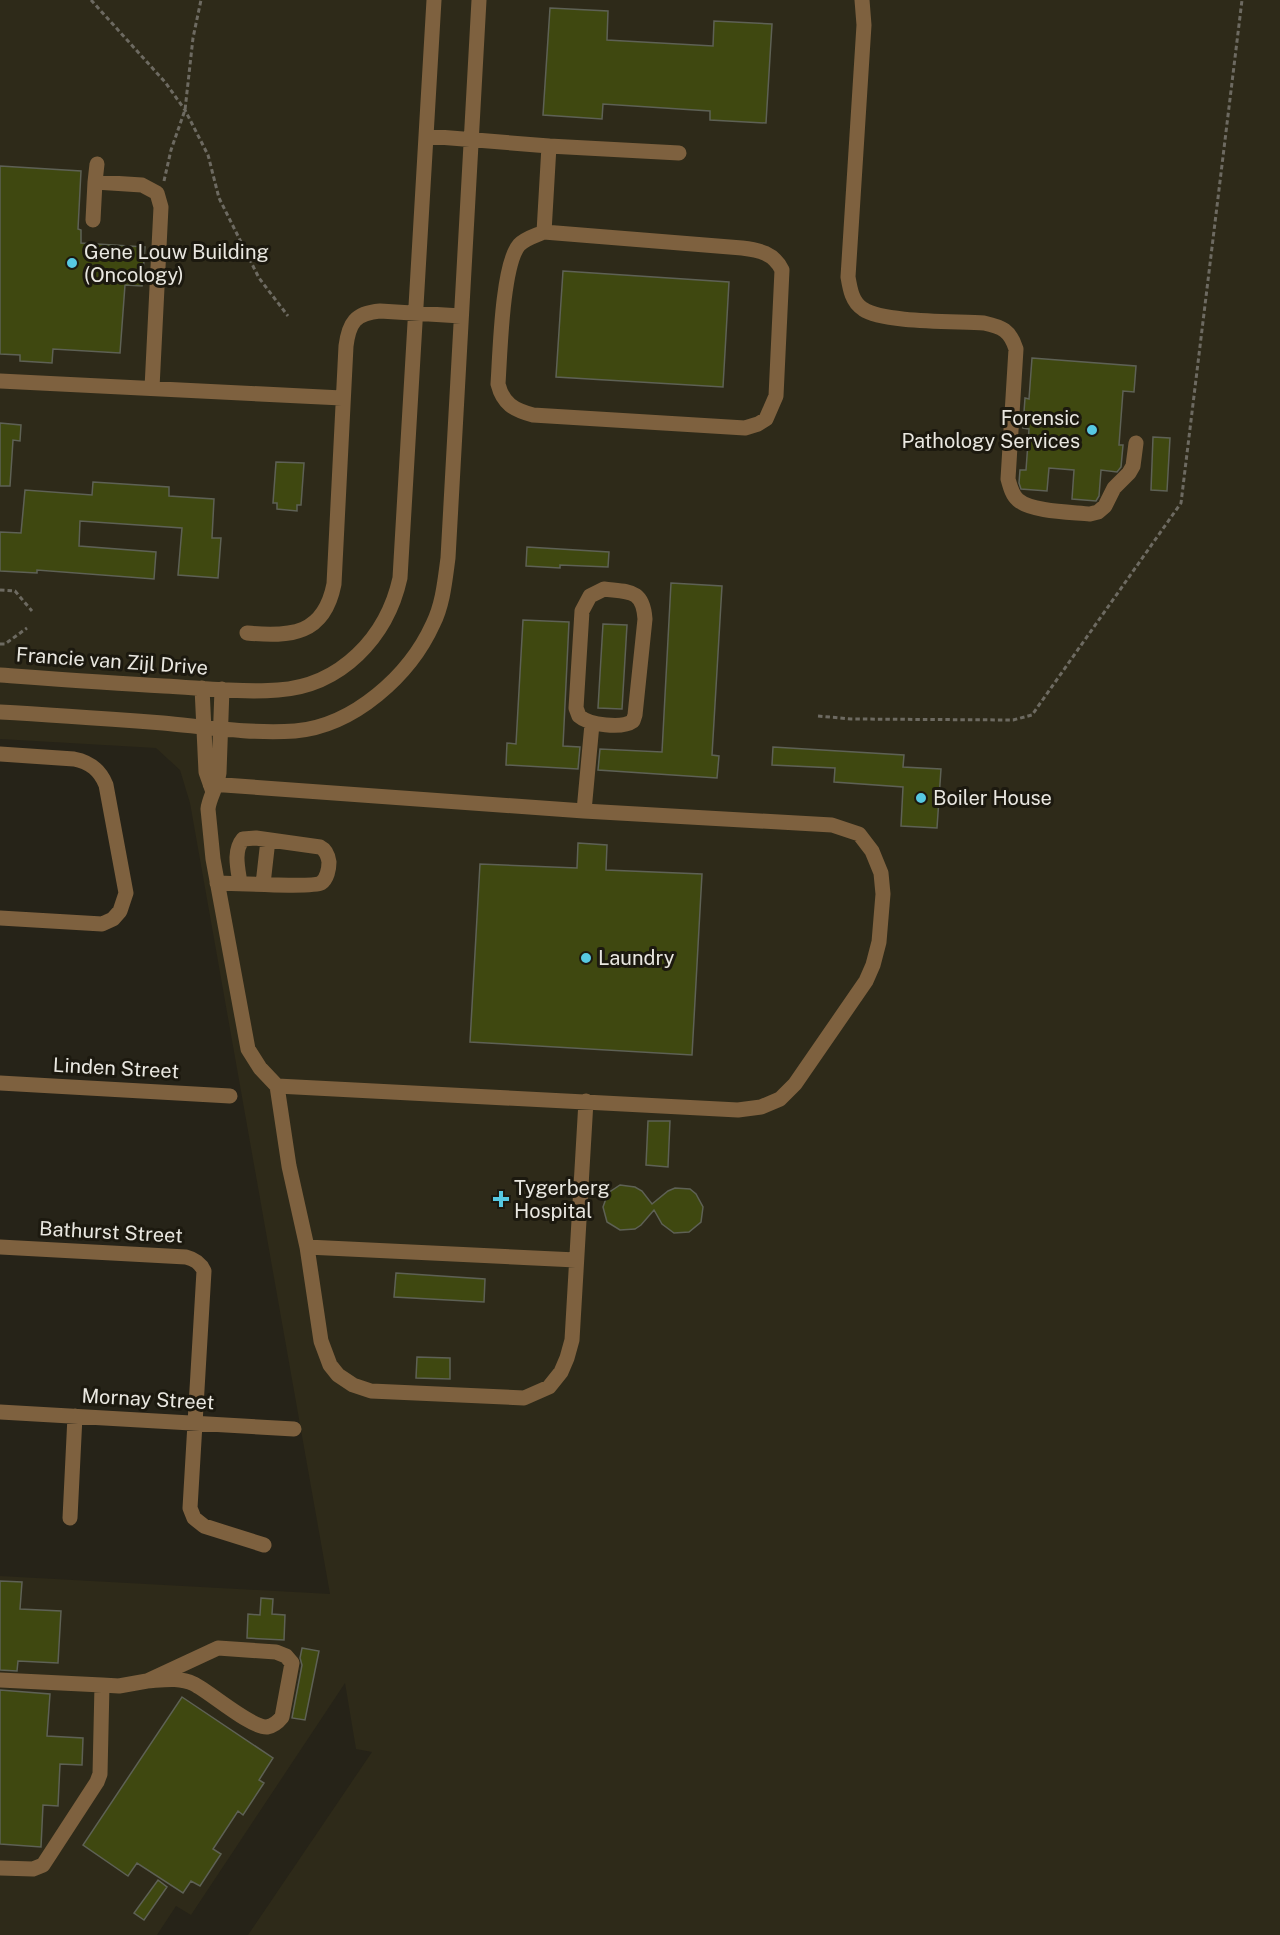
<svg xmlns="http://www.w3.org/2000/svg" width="1280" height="1935" viewBox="0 0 1280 1935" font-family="'Public Sans',sans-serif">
<rect width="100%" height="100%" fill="#262318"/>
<path fill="#2e2a19" d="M0 0H1280V1935H248L372 1752 356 1749 345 1683 191 1915 176 1906 157 1935H0V1576L330 1594 190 803 180 770 156 748 0 739Z"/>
<path fill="#3f4810" stroke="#5e6155" stroke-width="1.5" d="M550 8 608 11 607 40 713 46 714 21 772 24 766 123 710 120V111L603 104 602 119 543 115Z
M0 166 81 171 78 229 81 230V243L145 247 142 286 125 285 120 353 53 349 52 363 20 361V355L0 354Z
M563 271 729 282 723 387 556 377Z
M1032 358 1136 366 1134 392 1123 391 1119 445H1123L1121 467 1117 472 1101 470 1099 496 1096 501 1072 499 1074 470 1049 468 1047 491 1021 489 1019 483 1020 470H1026L1029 429 1023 428 1024 412 1025 398 1029 399Z
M0 423 21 425 20 441 13 440 10 486H0Z
M1153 437 1170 438 1167 491 1151 490Z
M276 462 304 463 301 505H297V511L277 509V503H273Z
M93 482 169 487V496L214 499 212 538H221L218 578 178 575 182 528 80 521 79 546 156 552 154 579 37 570V573L0 571V532L21 533 25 490 92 495Z
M527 547 609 552 608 567 560 565V568L526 566Z
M671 583 722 586 712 755 719 756 717 778 598 770 600 749 662 752Z
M523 620 569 622 563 746 580 747 578 769 506 765 507 743 516 744Z
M603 624 627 625 622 709 598 708Z
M773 747 904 755 903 767 941 769 937 828 901 826 903 787 834 782 835 768 772 765Z
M578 843 607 845 606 870 702 874 692 1055 470 1042 480 864 577 868Z
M648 1121H670L668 1167 646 1165Z
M620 1185 635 1187 642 1191 652 1204 668 1191 675 1188 690 1189 696 1194 703 1207 701 1222 689 1232 674 1233 662 1224 654 1210 641 1225 635 1229 620 1230 607 1222 603 1207 608 1193Z
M396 1273 485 1279 484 1302 394 1297Z
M417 1357 450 1358V1379L416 1378Z
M0 1581 22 1582 20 1609 61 1611 58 1663 18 1661 17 1671 0 1670Z
M261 1598 273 1599 272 1614 285 1615 284 1640 247 1638 248 1614 260 1615Z
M302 1648 319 1651 305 1720 292 1718 302 1665 300 1658Z
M0 1690 50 1694 47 1736 83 1738 82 1765 60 1764 58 1806 43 1805 41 1847 0 1844Z
M182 1697 273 1758 259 1780 264 1783 243 1815 238 1811 213 1849 221 1854 200 1886 191 1881 183 1893 137 1863 128 1876 83 1845Z
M158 1880 167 1887 144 1920 134 1913Z"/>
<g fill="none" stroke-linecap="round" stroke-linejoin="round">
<path stroke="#6d6a61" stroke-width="3" stroke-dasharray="4.5 3" stroke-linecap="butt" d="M91 0 165 82 185 110 208 155 219 198 259 278 288 316
M164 181 171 150 185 110 193 38 201 0
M0 590 15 591 32 611
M0 644H5L27 628
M818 716 851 719 1013 720 1032 715 1181 503 1242 0"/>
<path stroke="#7e613f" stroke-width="15" d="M862 0 864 25 848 277C850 289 852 302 863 309 883 323 957 321 984 323 1002 327 1010 330 1016 349L1008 479C1010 486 1012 495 1018 500 1032 512 1072 512 1090 514L1098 512 1105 506 1114 488 1129 473 1133 466 1136 443
M426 136 549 146 544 232
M549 146 679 153
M95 182 97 164
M93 220 95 182 142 185 157 193 161 207 152 388
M544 232 742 248C759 250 774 253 782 270L776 396 766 419 758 424 745 428 533 415C514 410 503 404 498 384 500 355 502 265 519 245 526 238 535 236 544 232Z
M0 381 342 398
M604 589C629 592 643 589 645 619L635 715 633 721C622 729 589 725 579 716L576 708 582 611 590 596Z
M247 633C291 637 324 635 334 584L346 346C349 323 355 313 380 311L461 316
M0 675C55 679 109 683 164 686 202 688 241 693 278 690 341 686 387 637 400 578L434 0
M202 688 206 772 213 792
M222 689 219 773C217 787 209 798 208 809L213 859 248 1049 260 1068 277 1086 289 1166 307 1247 321 1341 330 1365 338 1375 353 1385 371 1391 524 1398 549 1387 561 1372 567 1358 572 1340 586 1101
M0 712C55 715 109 719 163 723 206 727 252 734 295 731 354 726 410 675 433 624 443 604 445 580 448 558L479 0
M0 754 74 759C90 762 100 770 106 785L126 893 120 911 113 919 102 924 0 918
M210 784 584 811 832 825 859 834 872 851 881 873 883 894 879 942 873 965 866 981 795 1084 780 1099 761 1107 738 1110 277 1086
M584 811 592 724
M217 883C233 883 312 888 321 883 327 879 329 869 329 862 328 855 326 850 320 847L256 838 243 839C233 851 238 869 240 883
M263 884 268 840
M0 1083 230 1096
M0 1247 186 1257C194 1259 200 1262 204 1271L190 1508 194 1518 204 1526 264 1545
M307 1247 576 1260
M0 1412 294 1429
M70 1518 75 1416
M0 1680 102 1685
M0 1868 33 1869 43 1865 97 1782 100 1774 102 1685 119 1686 147 1681 218 1648 276 1652 286 1656 292 1663 282 1717C278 1722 273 1726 267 1727 251 1728 210 1692 194 1684 179 1677 163 1680 147 1681"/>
</g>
<g fill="#57c9e2" stroke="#1c190f" stroke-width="2">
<circle cx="72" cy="263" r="6"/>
<circle cx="1092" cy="430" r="6"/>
<circle cx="921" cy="798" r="6"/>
<circle cx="586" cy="958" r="6"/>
<path d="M498 1190h6v6h6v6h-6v6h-6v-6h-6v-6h6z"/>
</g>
<g text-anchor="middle" stroke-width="6" stroke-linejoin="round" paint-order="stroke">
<g font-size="20" fill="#e9e7e0" stroke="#1c190f" text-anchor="start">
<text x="84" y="259">Gene Louw Building<tspan x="84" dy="23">(Oncology)</tspan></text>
<text x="1080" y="425" text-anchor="end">Forensic<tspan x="1080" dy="23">Pathology Services</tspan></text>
<text x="933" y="805">Boiler House</text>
<text x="598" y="965">Laundry</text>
<text x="514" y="1195">Tygerberg<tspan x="514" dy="23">Hospital</tspan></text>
</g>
<g font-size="20" fill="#e9e7e0" stroke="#1c190f">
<text transform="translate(112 661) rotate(4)" y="7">Francie van Zijl Drive</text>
<text transform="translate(116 1068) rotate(3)" y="7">Linden Street</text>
<text transform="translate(111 1232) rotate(3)" y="7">Bathurst Street</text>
<text transform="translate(148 1399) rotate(3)" y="7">Mornay Street</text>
</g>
</g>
</svg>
